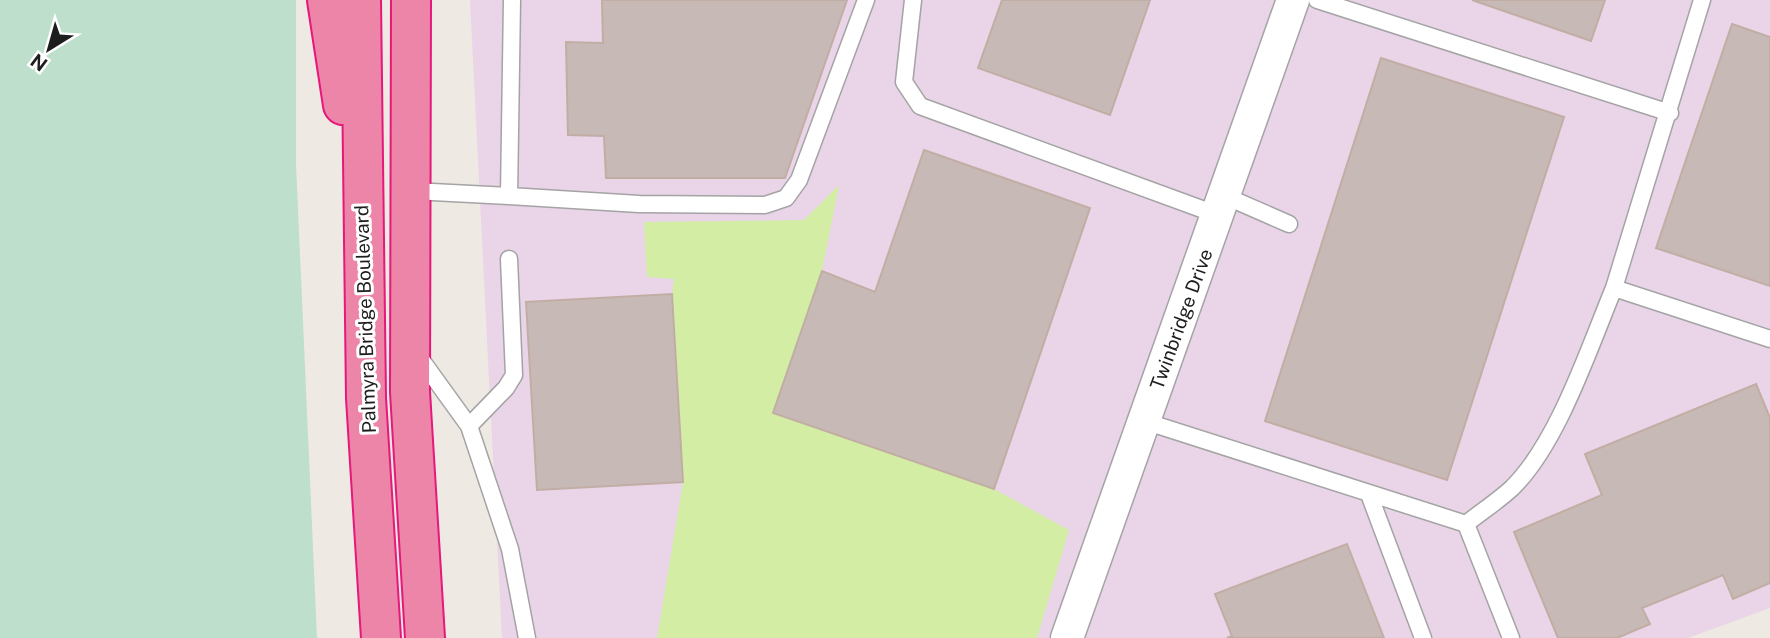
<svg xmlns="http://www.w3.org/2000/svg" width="1770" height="638" viewBox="0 0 1770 638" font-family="'Public Sans',sans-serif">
<rect width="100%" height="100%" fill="#efe9e3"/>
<path fill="#e9d4e8" d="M470 0H1770V608L1688 638H502Z"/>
<path fill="#d3eda5" d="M839 185 822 271 774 412 994 489 1069 530 1037 638H657L683 482 672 294 674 279 647 277 644 222 804 220Z"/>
<path fill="#bedfcb" d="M0 0H296V164L317 638H0Z"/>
<path fill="#c7bab6" stroke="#c2ada4" stroke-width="2" d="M602 0H847L785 178H606L604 136 568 135 566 42 603 43Z
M1002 0H1150L1110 115 978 68Z
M1472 0H1605L1591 41Z
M1732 24 1770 37V286L1656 248Z
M1381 58 1564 117 1447 480 1265 421Z
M924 150 1090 208 994 489 773 413 822 271 875 292Z
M672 294 683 482 537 490 526 302Z
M1756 384 1770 418V583L1733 599 1723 575 1642 608 1650 624 1617 638H1558L1514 532 1602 495 1585 454Z
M1347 544 1384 638H1227L1232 636 1215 594Z"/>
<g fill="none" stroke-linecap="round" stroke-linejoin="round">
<defs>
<path id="lane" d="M913 0 904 82 920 106 1218 215
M1317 0 1670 113
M413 191 509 196 512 0
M509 196 639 204 765 205 786 198 799 180 866 0
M1225 196 1289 224
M1614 288 1702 0
M417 354 469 426 510 549 527 638
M1144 421 1466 524 1511 638
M469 426 506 388 514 375 509 259
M1369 494 1423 638
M1466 524C1481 512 1498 501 1512 488 1558 443 1589 348 1614 288L1770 339"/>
<path id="street" d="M1067 638 1293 0"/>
<path id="highway" d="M327 0 343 105
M361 0 366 398 381 638
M411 0 410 392 425 638"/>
</defs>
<use href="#lane" stroke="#a4a4a4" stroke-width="19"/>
<use href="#street" stroke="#a4a4a4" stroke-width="35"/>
<use href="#highway" stroke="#e5187c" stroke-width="42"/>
<use href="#lane" stroke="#fff" stroke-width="16"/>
<use href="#street" stroke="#fff" stroke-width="32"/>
<use href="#highway" stroke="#ec85a7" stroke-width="38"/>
</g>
<g text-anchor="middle" stroke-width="6" stroke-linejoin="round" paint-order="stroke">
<g font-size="19" fill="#1d1d1d" stroke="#fff">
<text transform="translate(365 319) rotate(-92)" y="7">Palmyra Bridge Boulevard</text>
<text transform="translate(1181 319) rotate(-70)" y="7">Twinbridge Drive</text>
</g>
</g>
<g transform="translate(49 49) rotate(217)" stroke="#ffffff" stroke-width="5" paint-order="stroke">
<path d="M0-5L12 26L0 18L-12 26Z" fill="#1d1d1d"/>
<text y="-10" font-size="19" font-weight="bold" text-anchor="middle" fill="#1d1d1d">N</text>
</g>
</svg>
